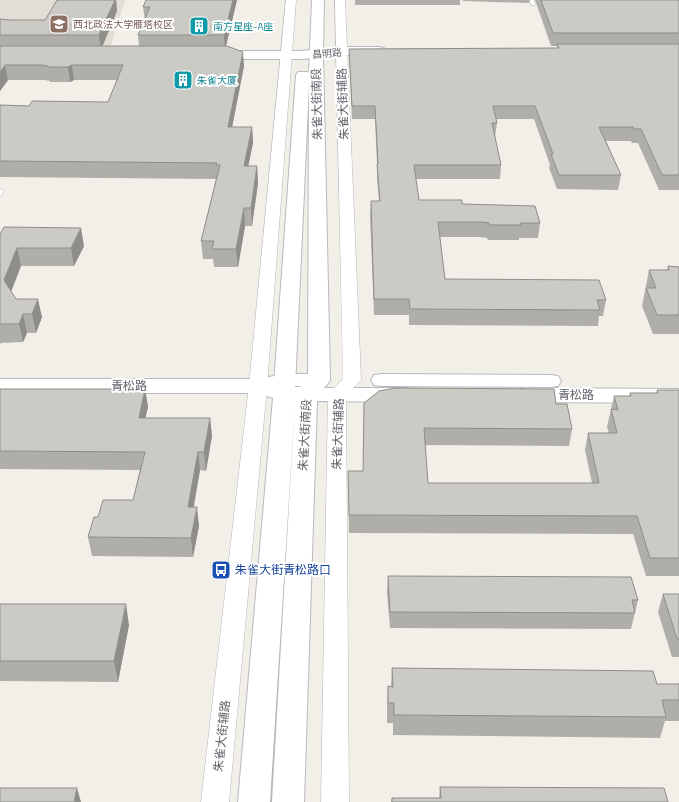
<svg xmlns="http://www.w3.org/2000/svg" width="679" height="802" viewBox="0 0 679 802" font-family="'Titillium Web','Noto Sans SC',sans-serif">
<rect width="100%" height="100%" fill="#f1efe8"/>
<path fill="#e1ded6" d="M0 0H125L110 49H0Z"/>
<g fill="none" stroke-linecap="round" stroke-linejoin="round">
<defs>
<path id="service" d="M530 0H534L535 5H531Z
M0 189 4 191 2 195 0 196Z"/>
<path id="minor" d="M286 0H296L267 386 229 802H201L249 386Z
M335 0H345L361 380 346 395 349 802H321L328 394 343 379Z"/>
<path id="tertiary" d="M341 47H379L384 48 385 51 384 54 379 55H341L302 59H213L208 58 206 55 208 52 213 51H302Z
M285 374H319L327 375 330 380 327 385 319 386H285L258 393H0V379H258Z"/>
<path id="secondary" d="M312 0H324L323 54 330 380 324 388H405L413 390 416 395 413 400 405 402 317 401 304 802H272L295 401 270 802H238L273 398 250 391 247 386 250 381 258 379 274 384 296 75 298 72H308L309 74ZM309 84 308 379 300 387H295Z
M382 374 550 375 558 376 561 381 558 386 550 387 382 386 374 385 371 380 374 375Z
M526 388 679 389V403L526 402 518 400 515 395 518 390Z"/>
</defs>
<use href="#service" stroke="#b5b8bc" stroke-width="1"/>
<use href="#minor" stroke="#b5b8bc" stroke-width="1"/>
<use href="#tertiary" stroke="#b5b8bc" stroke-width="2"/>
<use href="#secondary" stroke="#b6babf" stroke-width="2"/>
<use href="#service" fill="#fff" fill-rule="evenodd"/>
<use href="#minor" fill="#fff" fill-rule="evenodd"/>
<use href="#tertiary" fill="#fff" fill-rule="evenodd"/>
<use href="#secondary" fill="#fff" fill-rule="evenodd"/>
</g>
<path fill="#afaea9" d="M116 0 117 11 102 46H139L138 35 145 20 143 7 146 0H237L226 46 244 66 232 127H252L253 143 248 166H257L258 183 252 226H245L238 267H214L213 259H203L201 241 216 179 0 177V105L29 106 108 102 117 80H74L70 82H50V81L45 80H8L0 91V19L10 20H45Z
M355 0H460V5H355Z
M463 0H529V3L463 1Z
M535 0H679V190H659L638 143H632L631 141H606L621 175 618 190 557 189 549 168 550 165 534 119H496L497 123 495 137 501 165 500 179H416L419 200 462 204 540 223 538 238H519V240H488L487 238 480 237H440L445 279 606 300 603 316H599L598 326 409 325V315H374L370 216 371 201H379L377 178V164L375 119H352L349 49 557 48V46H551Z
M0 234 84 246 74 266H21L11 292 16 299 42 317 36 333H27L23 342 1 343 0 345Z
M668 266 679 267V334H653L642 306 649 270H667Z
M0 389H145L148 407 145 418H210L212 436 206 471 200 470 194 507 199 526 193 557 92 556 88 537 98 517 133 500 140 470 0 469Z
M657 390H679V576H646L633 534 349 533 348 471H363L364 403 556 404 572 429 569 446 425 445 428 483H592L585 450 588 433H609L607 427 614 396H629L630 393H656Z
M388 576 638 600 631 629 390 628 387 592Z
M663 594H679V657H672L658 612Z
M0 604 129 625 118 682 0 681Z
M392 668 657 684H679V721H665L660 738 393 735V723H387V707L388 686H391Z
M440 787 668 802H391L392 798H439Z"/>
<path fill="#8f8d8a" d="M111 0H116L117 11 101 50 99 35Z
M233 0H237L225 50 224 35Z
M243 52 244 66 229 143 228 127Z
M5 65 8 80 0 91V72Z
M72 65 74 80 70 82 68 67Z
M252 127 253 143 245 182 244 166Z
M257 166 258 183 252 226 251 208Z
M244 208 245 226 238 267 236 249Z
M81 228 84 246 74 266 71 248Z
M17 248 21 266 8 299 4 280Z
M38 299 42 317 36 333 32 314Z
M23 314 27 333 23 342 19 324Z
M145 389 148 407 141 436 139 418Z
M210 418 212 436 206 471 204 452Z
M198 452 200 470 190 525 188 507Z
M197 507 199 526 193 557 191 538Z
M126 604 129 625 118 682 114 661Z
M77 788 81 802H74Z"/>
<path fill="#cccac5" stroke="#8f8d8a" d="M57 0H115L99 35H0V19L10 20H45Z
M146 0H233L224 35H138L150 7H143Z
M541 0H679V33H553Z
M557 44H679V175H662L641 129H634L633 127H599L621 175H559L551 154H553L535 106H493L497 123H492L501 165H414L419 200H462V204L535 206 540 223H520L521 225H489V223L481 222H438L445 279 599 280 606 300H597L600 310 410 309 409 299H374L371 201H380L377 164H378L375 106H352L349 49 559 48Z
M0 46H227L243 52 228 127H252L244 166H257L251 208H244L236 249H212L214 241H201L220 165H216L217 163 0 161V105L29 106 32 101 108 102 123 65H72L68 67H48V66L42 65H5L0 72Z
M4 227 81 228 71 248H17L4 280 16 299H38L32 314H23L19 324H0V234Z
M668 266 679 267V315H657L646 288H656L649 270H669Z
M395 388 554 389 556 404H567L572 429 424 428 428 483H599L588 433H617L611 409 618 410 614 396H631L630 393H658L657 390H679V558H650L637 516 349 515 348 471H363L364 403 379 391Z
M0 389H145L139 418H210L204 452H198L188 507H197L191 538 88 537 94 517H98L103 500H133L145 452 0 451Z
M388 576 631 577 638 600H632L635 613 390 612Z
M663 594H679V639H677Z
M0 604H126L114 661H0Z
M392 668 653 671 657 684H679V700H662L666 717 394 715V703H388V686L393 687Z
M440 787 664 788 668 802H392V798H441Z
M0 788H77L74 802H0Z"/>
<defs>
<symbol id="university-square" viewBox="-11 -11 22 22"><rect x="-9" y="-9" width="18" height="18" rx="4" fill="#8d6e63" stroke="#fff"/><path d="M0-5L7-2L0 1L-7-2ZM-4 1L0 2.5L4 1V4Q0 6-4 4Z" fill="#fff"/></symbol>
<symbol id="building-square" viewBox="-11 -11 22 22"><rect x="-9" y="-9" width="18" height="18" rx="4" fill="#0f9aa8" stroke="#fff"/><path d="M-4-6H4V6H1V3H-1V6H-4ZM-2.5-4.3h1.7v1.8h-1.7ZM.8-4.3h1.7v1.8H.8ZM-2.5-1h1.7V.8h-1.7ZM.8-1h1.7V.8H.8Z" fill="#fff"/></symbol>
<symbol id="bus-square" viewBox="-11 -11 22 22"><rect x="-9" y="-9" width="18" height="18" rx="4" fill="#1a4fb4" stroke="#fff"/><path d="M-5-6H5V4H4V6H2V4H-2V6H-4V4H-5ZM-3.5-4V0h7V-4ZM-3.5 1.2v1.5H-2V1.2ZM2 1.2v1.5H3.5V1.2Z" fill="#fff"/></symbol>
</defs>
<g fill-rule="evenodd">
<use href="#university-square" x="48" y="13" width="22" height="22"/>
<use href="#building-square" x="188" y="15" width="22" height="22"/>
<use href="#building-square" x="172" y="69" width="22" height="22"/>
<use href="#bus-square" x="210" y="559" width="22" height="22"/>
</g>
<g text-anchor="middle" stroke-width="4" stroke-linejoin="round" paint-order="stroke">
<g font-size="10" fill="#785e54" stroke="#fff" text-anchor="start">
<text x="73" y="28">西北政法大学雁塔校区</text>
</g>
<g font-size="10" fill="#0d838f" stroke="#fff" text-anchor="start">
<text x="213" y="30">南方星座-A座</text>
<text x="197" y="84">朱雀大厦</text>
</g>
<g font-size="10" fill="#5f6368" stroke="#fff">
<text transform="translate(327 53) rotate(-5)" y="4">昌明路</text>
</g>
<g font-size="12" fill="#5f6368" stroke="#fff">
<text transform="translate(317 104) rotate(-91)" y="4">朱雀大街南段</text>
<text transform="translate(343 104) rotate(-92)" y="4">朱雀大街辅路</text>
<text x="129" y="390">青松路</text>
<text x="576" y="399">青松路</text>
<text transform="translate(338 434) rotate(-88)" y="4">朱雀大街辅路</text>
<text transform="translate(305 435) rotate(-87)" y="4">朱雀大街南段</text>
<text transform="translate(222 736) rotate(-84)" y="4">朱雀大街辅路</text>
</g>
<g font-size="12" fill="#164399" stroke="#fff" text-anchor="start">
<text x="235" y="574">朱雀大街青松路口</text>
</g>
</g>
</svg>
